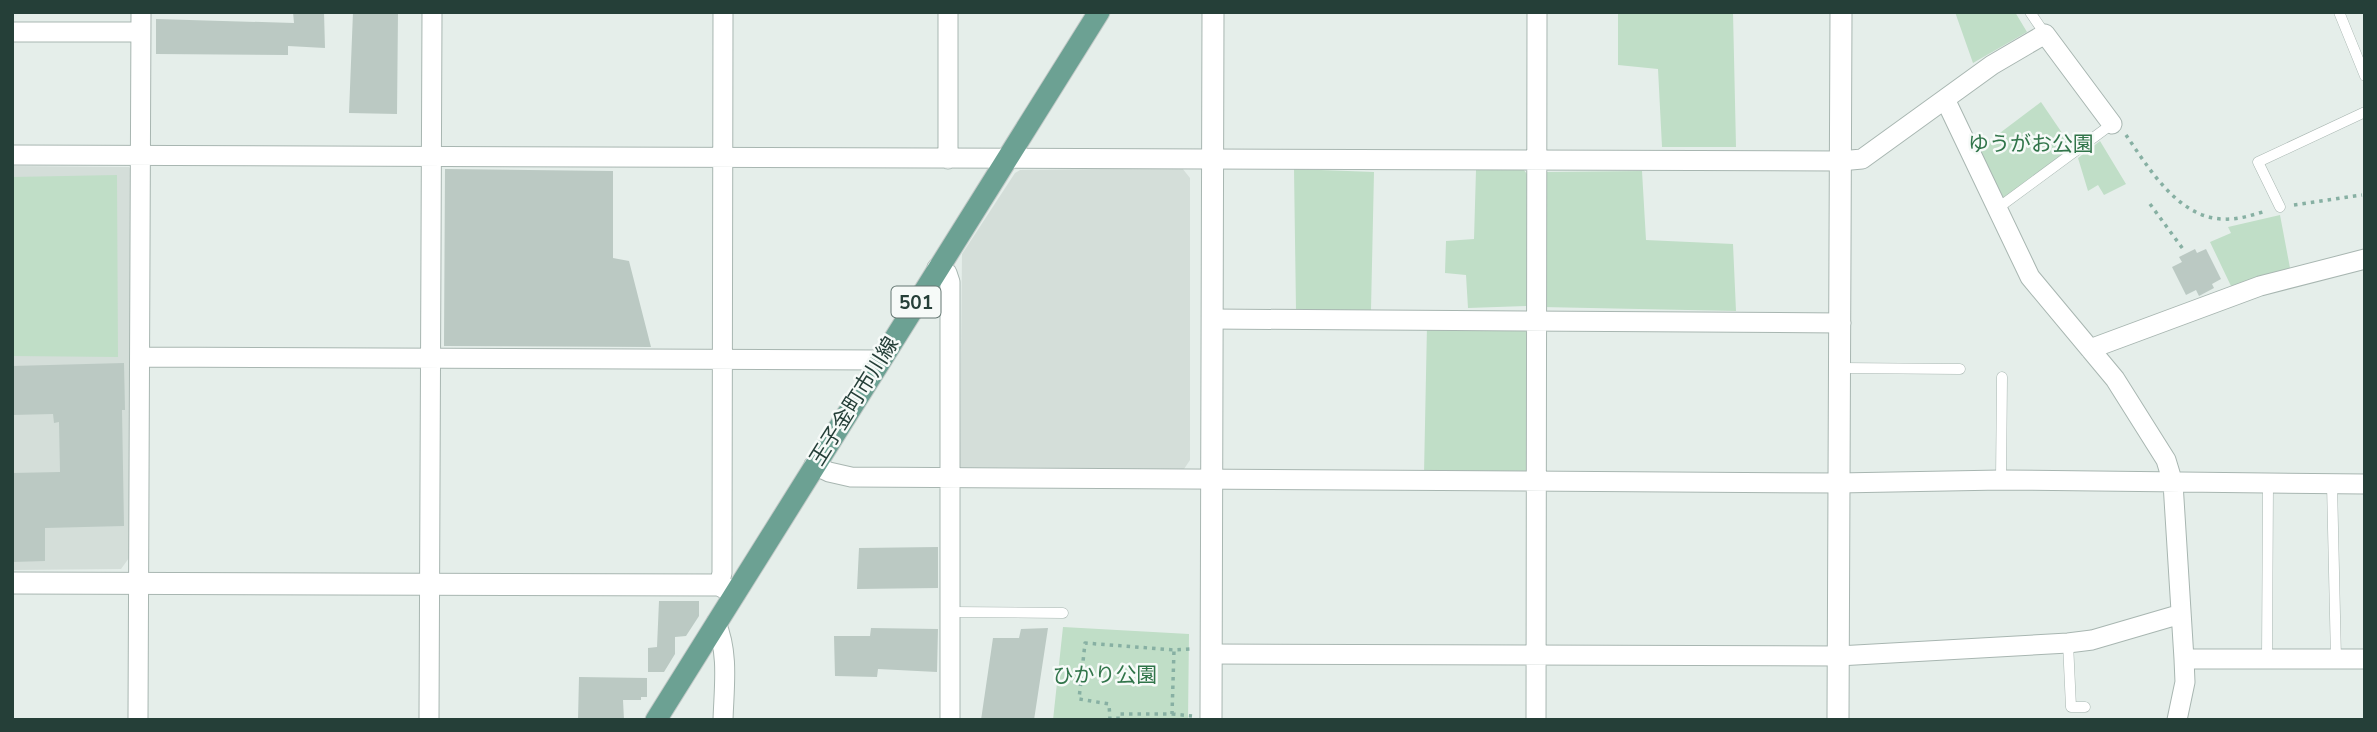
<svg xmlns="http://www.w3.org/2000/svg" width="2377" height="732" viewBox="0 0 2377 732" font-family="'Nunito Sans','Noto Sans JP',sans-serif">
<rect width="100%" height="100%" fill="#e5eeea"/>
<path fill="#d4ded9" d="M12 166 129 167 132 170 129 558 121 569 12 570Z
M1182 168 1190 178V460L1184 469 960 467 962 254 1015 173 1020 170Z"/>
<path fill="#c0dec7" d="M1618 12H1733L1736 147H1662L1658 69 1618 65Z
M1955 12H2015L2027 32 1973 63Z
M2041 102 2073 149 2001 200 1976 151Z
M2100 141 2126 184 2104 195 2098 185 2088 191 2078 158Z
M1294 169 1374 172 1371 310H1296Z
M1523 169 1531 179 1527 306 1468 308 1466 275 1445 273 1446 241 1474 239 1476 170Z
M1642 171 1646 240 1733 244 1736 311 1542 307 1546 172Z
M117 175 118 357 12 356V177Z
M2280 215 2290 268 2231 286 2210 242 2231 233 2228 227Z
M1427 325 1531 326 1533 475 1424 474Z
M1063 627 1189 634 1188 720H1053Z"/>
<path fill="#bbc9c3" d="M293 12H324L325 48 288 46V55L156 54V19L294 23Z
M353 12H398L397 114 349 113Z
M445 169 613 171V258L629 261 651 347 444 346Z
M2195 249 2197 253 2206 249 2221 279 2212 284 2214 288 2199 296 2196 290 2186 295 2172 267 2182 262 2179 257Z
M124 363 125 410H122L124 526 45 528V561L12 562V473L60 472 59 422 54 423 53 414 12 415V366Z
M938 547V588L857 589 859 548Z
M659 601H699V616L686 636 675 637V654L664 672H648V648L657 647Z
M871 628 938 629 937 672 878 669 877 677 835 676 834 636H870Z
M1048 628 1034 720H981L993 638H1019L1021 629Z
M579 677 647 678V697H641V700H623L624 720H578Z"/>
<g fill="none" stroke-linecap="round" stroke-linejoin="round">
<defs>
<path id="service" d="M2030 12 2045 34
M2339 12 2365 76
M2280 207 2258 162 2365 112
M1998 208 2112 124
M1841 368 1960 369
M2001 480 2002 377
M2332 484 2336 659
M950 612 1063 613
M2068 643 2071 707H2085
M2267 659 2268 484"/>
<path id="minor" d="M12 32H140
M1945 99 1992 65 2045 34 2112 124
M12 155 1840 161 1862 159 1945 99 2030 277 2115 379 2166 460 2173 483 2184 659 2185 682 2177 720
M948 159V12
M937 268 947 273 950 282V720
M1212 319 1841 323
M2090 349 2260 286 2365 259
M140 357 880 360
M814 465 829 472 851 477 1839 483 2001 480 2365 484
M719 585 722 573 723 12
M716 623C729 653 724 687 723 720
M1211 654 1838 656 2068 643 2092 640 2181 614
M2184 659H2365
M138 720 141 12
M429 720 432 12
M1536 720 1537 12"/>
<path id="tertiary" d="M12 583 719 585 735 593
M1211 720 1213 12
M1838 720 1841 12"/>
<path id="primary" d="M656 720 1099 12"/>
</defs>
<use href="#service" stroke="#a8b6b1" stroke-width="11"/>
<use href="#minor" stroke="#a8b6b1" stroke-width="21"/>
<use href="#tertiary" stroke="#a8b6b1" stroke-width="23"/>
<use href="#primary" stroke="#c2c9c7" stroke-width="23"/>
<path stroke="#87b0a3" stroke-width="3.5" stroke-dasharray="3.5 5" stroke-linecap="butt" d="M2126 135C2148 167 2178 218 2223 219 2238 220 2252 215 2266 211
M2150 204 2183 249
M2294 205 2362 195
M1172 714 1192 716
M1110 720 1109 704 1079 699 1085 643 1174 650
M1118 720V714H1172L1174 650 1191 649"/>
<use href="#service" stroke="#fff" stroke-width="10"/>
<use href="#minor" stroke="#fff" stroke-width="19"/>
<use href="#tertiary" stroke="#fff" stroke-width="21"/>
<use href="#primary" stroke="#6ca193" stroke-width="21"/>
</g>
<g text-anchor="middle" stroke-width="5" stroke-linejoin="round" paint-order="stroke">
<rect fill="#f6faf8" stroke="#647772" stroke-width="2" x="891.5" y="286.5" width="49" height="31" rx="5"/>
<g font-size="19" font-weight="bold" fill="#253f38">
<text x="916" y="309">501</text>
</g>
<g font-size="21" fill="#31754a" stroke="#f6faf8">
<text x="2031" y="151">ゆうがお公園</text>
<text x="1105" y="682">ひかり公園</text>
</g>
<g font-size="21" fill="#253f38" stroke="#f6faf8">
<text transform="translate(854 401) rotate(-58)" y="7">王子金町市川線</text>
</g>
</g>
<rect width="2377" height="732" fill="none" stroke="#253f38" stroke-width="28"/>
</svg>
